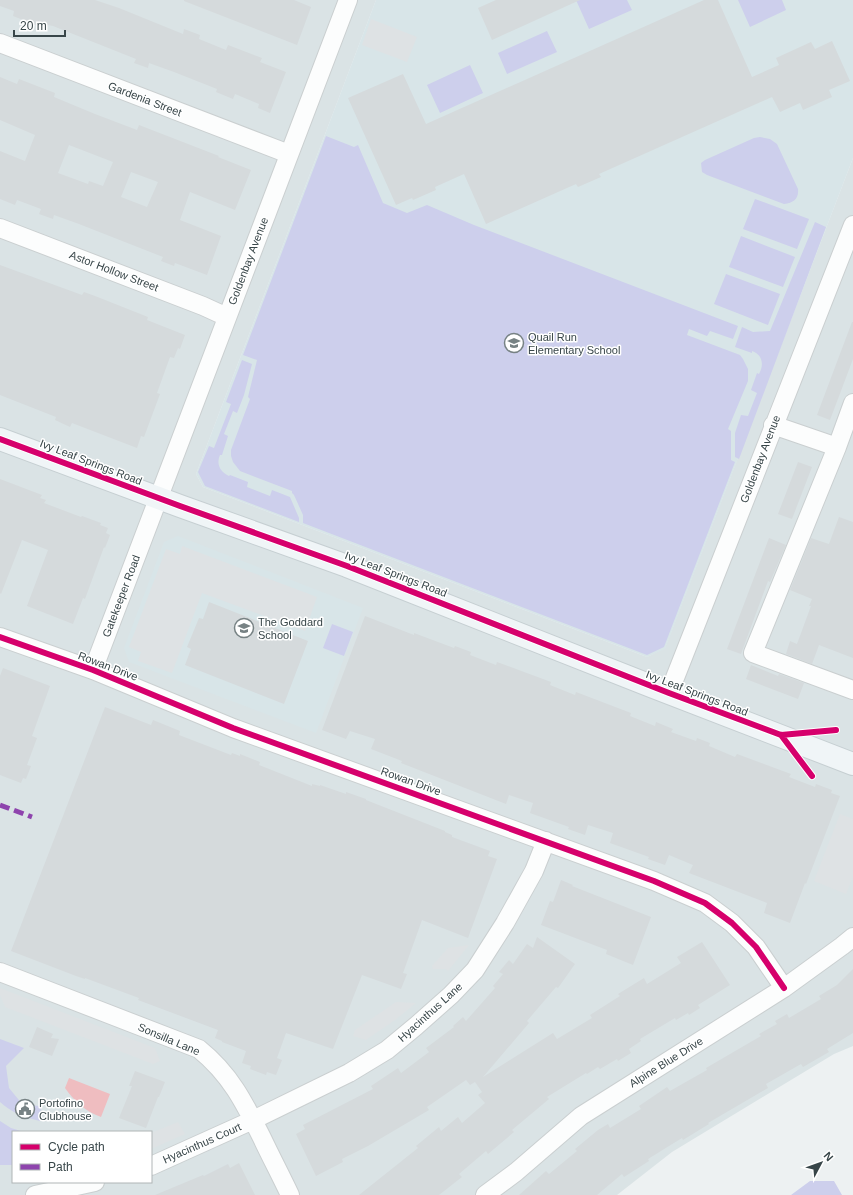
<svg xmlns="http://www.w3.org/2000/svg" width="853" height="1195" viewBox="0 0 853 1195" font-family="Helvetica,sans-serif">
<rect width="100%" height="100%" fill="#edf1f2"/>
<path fill="#dae3e5" fill-rule="evenodd" d="M0 0H376L196 474 203 487 647 657 665 648 853 158V1046L834 1054 672 1152 617 1195H0ZM13 1132H151V1182H13Z"/>
<path fill="#d8e5e8" d="M376 0H853V158L665 649 647 657 203 487 196 474Z
M178 536 363 608 316 733 129 662 124 648 164 542Z"/>
<path fill="#cdcfec" d="M576 0H627L632 10 589 29Z
M738 0H782L786 10 750 27Z
M547 31 557 52 507 74 498 53Z
M470 65 483 93 440 113 427 85Z
M326 136 354 147 358 145 383 203 407 213 427 205 474 225 738 326 733 339 710 331 707 336 689 329 687 335 740 355 743 359 748 369V381L728 429 731 431V460L735 462 664 647 647 655 303 523V515L294 495 292 493V491L240 471 233 462 231 456V450L250 399 248 397 257 360 243 355Z
M760 137 770 139 777 144 798 189C799 198 794 203 784 204L707 175 702 172 701 163 705 160 754 138Z
M755 199 809 219 797 249 743 229Z
M815 222 826 227 739 459 735 457V433L741 415 748 416 757 393 751 390 757 373 759 374C764 365 763 355 752 351V353L735 347 742 327 753 332 770 331Z
M741 236 795 257 783 287 729 267Z
M726 274 780 294 768 325 714 304Z
M242 360 252 364 244 395 237 413 233 411 224 434 228 436 222 455H220C216 464 220 472 229 476L230 475 248 482 247 487 270 496 272 490 290 497 299 518V522L205 486 198 472 209 446 214 448 231 404 226 402Z
M332 624 353 632 344 656 323 648Z
M0 1039 24 1048 6 1066 9 1088 23 1105 41 1106 40 1121C24 1117 12 1113 0 1102Z
M0 1121 11 1128 24 1132H13V1165H0Z
M810 1181H834L842 1195H791Z"/>
<path fill="#dee2e4" d="M371 19 417 37 407 62 362 45Z
M182 546 317 597 305 631 202 593 172 673 138 661 141 652 129 647 166 549 180 554Z
M840 814 853 819V876L846 894 814 881Z
M469 945 448 971 446 969H433L432 966 448 948Z
M0 988 155 1048 160 1061 153 1064 5 1007 0 995Z
M396 1002 416 1003 395 1020 366 1040 353 1036 355 1030Z
M178 1122 185 1134 151 1149V1133Z"/>
<path fill="#efbdc0" d="M69 1078 110 1094 101 1117C86 1112 74 1101 65 1088Z"/>
<path fill="#d5dadc" fill-rule="evenodd" d="M0 0H95L119 8 183 34 184 29 200 35 199 39 226 50 228 45 262 58 260 62 286 72 270 113 258 108 259 104 235 94 233 99 216 92 217 89 174 72 149 63 148 68 134 63 136 59 53 26 48 25 46 29 13 16 14 11 0 6Z
M184 0H294L311 7 297 45 184 1Z
M496 0H580L492 40 478 8Z
M704 0H718L752 77 779 65 776 58 811 42 815 49 832 41 850 81 829 90 832 97 803 110 800 103 780 112 772 97 599 174 601 177 578 187 576 184 486 224 464 174 435 187 436 190 413 200 412 198 396 205 348 98 403 74 426 124Z
M0 77 17 84 19 79 55 93 54 97 95 114 137 130 139 125 219 156 218 157 251 170 235 210 190 192 180 220 221 236 207 275 175 263 174 266 161 261 163 257 79 224 54 215 53 219 39 214 41 209 17 200 15 205 0 199V151L25 161 35 135 0 120ZM69 145 113 162 103 186 89 181 88 184 58 173ZM131 172 158 182 147 207 121 197Z
M0 265 82 295 84 292 95 296 148 317 147 320 185 335 180 349 178 348 174 358 170 357 157 393 160 394 144 437 141 436 137 448 72 423 70 427 55 420 56 417 0 395Z
M852 322H853V359L830 420 817 415Z
M798 462 812 467 792 519 778 514Z
M0 479 42 495 40 498 46 500 44 503 81 517 82 516 101 523 100 525 108 528 106 533 110 535 105 548 104 547 85 599 83 598 73 624 27 606 48 550 22 540 1 594 0 593Z
M839 517 853 522V658L819 645 812 664 786 654 790 641 797 644 811 606H809L812 599 790 590 811 538 829 544Z
M769 538 786 545 770 582 768 581 741 654 727 649Z
M209 602 308 641 284 704 185 665 191 649 187 647 199 618 203 619Z
M365 616 414 635V633L454 648 455 646 471 652 470 655 496 665 497 662 551 682 550 685 575 695 576 692 631 713 630 716 655 726 656 722 673 729 671 732 696 741 697 738 710 743 709 746 735 757 737 754 791 774 789 777 815 787 816 784 832 790 831 793 840 796 806 884 805 883 790 923 764 913 767 903 689 873 693 865 669 855 665 865 648 859 649 857 610 843 613 833 588 825 585 835 568 829 569 827 530 813 533 803 509 795 506 804 401 763 402 761 371 749 375 739 350 731 346 739 322 730Z
M751 665 778 676 779 674 804 683 798 699 746 679Z
M3 668 50 686 32 736 37 738 27 765 31 766 26 779 23 778 21 783 0 775V676Z
M105 707 151 725 153 720 180 731 179 735 231 755 232 753 240 756V754L260 762 259 765 312 786V784L320 786V785L346 794V792L366 799V800L445 831V832L452 835V837L490 851 488 856 497 859 468 938 422 920 403 973 407 974 401 989 362 975 333 1049 286 1033 277 1058 282 1060 276 1075 267 1072 266 1075 250 1069 251 1066 242 1063 246 1051 222 1042V1041L215 1038 218 1030 138 1000 139 998 85 978V979L76 976 11 951Z
M561 880 573 885 572 886 651 917 633 965 606 954 607 950 541 925 550 901 553 902Z
M537 937 575 964 558 988 556 987 527 1021 529 1023 483 1077 553 1033 557 1039 592 1018 590 1015 620 996 618 994 644 978 647 984 681 963 677 957 702 942 730 985 698 1005 700 1008 689 1015 688 1013 676 1020 675 1018 640 1039 641 1041 629 1049 631 1053 618 1061 617 1059 600 1069 598 1067 587 1074 586 1073 547 1097 549 1099 512 1130 514 1132 488 1154 486 1151 459 1174 462 1177 439 1195H359L418 1148 416 1146 439 1127 441 1131 458 1117 462 1123 485 1103 478 1095 482 1092 475 1082 470 1085 466 1080 427 1107 429 1110 368 1146 342 1159 343 1162 316 1176 296 1134 305 1129 303 1125 373 1089 371 1086 398 1068 401 1073 429 1052 426 1048 454 1027 453 1026 463 1017 466 1021 495 988 493 986 503 974 499 972 509 960 513 964 527 944 533 948Z
M853 969V1033L827 1049 829 1052 803 1067 801 1064 766 1084 768 1088 708 1123 709 1124 683 1140 682 1138 648 1159 649 1161 624 1177 622 1174 597 1195H519L546 1171 549 1174 577 1151 575 1149 598 1130 608 1124 610 1128 641 1109 639 1106 667 1087 670 1091 684 1083 707 1070 706 1068 761 1036 759 1034 777 1024 775 1021 787 1014 789 1018 821 999 819 996 837 985Z
M37 1027 53 1034 51 1038 59 1039 52 1056 29 1047Z
M135 1071 165 1082 159 1097H158L146 1128 119 1118 132 1086H129Z
M239 1163 255 1195H155L203 1175 204 1176 228 1164 230 1168Z"/>
<g fill="none" stroke-linecap="round" stroke-linejoin="round">
<defs>
<path id="street" d="M0 43 289 154
M0 228 203 306 227 317
M853 403 837 447 753 653 853 690
M773 425 837 447
M0 637 93 670 233 728 654 881 705 903 732 923 756 947 784 988
M93 670 348 0
M669 693 853 225
M0 972 199 1049C230 1074 244 1102 262 1138 271 1157 281 1176 290 1195
M151 1166 253 1120 349 1073 387 1050 416 1026 451 995 475 970 505 923 534 871 546 841
M35 1195 95 1182
M485 1195 516 1172 581 1116 784 988 842 946 853 937"/>
<path id="secondary" d="M0 439 180 506 347 566 651 686 853 764"/>
</defs>
<use href="#street" stroke="#cacfd0" stroke-width="20"/>
<use href="#secondary" stroke="#c6cfd2" stroke-width="24"/>
<use href="#street" stroke="#fcfdfd" stroke-width="18"/>
<use href="#secondary" stroke="#f0f5f7" stroke-width="22"/>
<path stroke="#8e44ad" stroke-width="5" stroke-dasharray="10 5" stroke-linecap="butt" d="M0 805 32 817"/>
<defs>
<path id="cycleway" d="M0 439 180 506 347 566 669 693 781 735 836 730
M0 637 93 670 233 728 654 881 705 903 732 923 756 947 784 988
M781 735 812 776"/>
</defs>
<use href="#cycleway" stroke="#fff" stroke-width="8"/>
<use href="#cycleway" stroke="#d6006c" stroke-width="6"/>
</g>
<defs>
<symbol id="school-ring" viewBox="-11 -11 22 22"><circle r="9.5" fill="#fff" stroke="#778284" stroke-width="1.5"/><path d="M0-5L7-2L0 1L-7-2ZM-4 1L0 2.5L4 1V4Q0 6-4 4Z" fill="#778284"/></symbol>
<symbol id="civic-ring" viewBox="-11 -11 22 22"><circle r="9.5" fill="#fff" stroke="#778284" stroke-width="1.5"/><path d="M-.6-6.5H3V-4.5H.6V-3L4-1V1h2V6H-6V1h2V-1L-.6-3ZM-1.2 2.5V6h2.4V2.5Z" fill="#778284"/></symbol>
</defs>
<g fill-rule="evenodd">
<use href="#school-ring" x="503" y="332" width="22" height="22"/>
<use href="#school-ring" x="233" y="617" width="22" height="22"/>
<use href="#civic-ring" x="14" y="1098" width="22" height="22"/>
</g>
<g text-anchor="middle" stroke-width="3" stroke-linejoin="round" paint-order="stroke">
<g font-size="11" fill="#384649" stroke="#fff">
<text transform="translate(145 99) rotate(21)" y="4">Gardenia Street</text>
<text transform="translate(248 261) rotate(-69)" y="4">Goldenbay Avenue</text>
<text transform="translate(114 271) rotate(21)" y="4">Astor Hollow Street</text>
<text transform="translate(760 459) rotate(-69)" y="4">Goldenbay Avenue</text>
<text transform="translate(91 462) rotate(21)" y="4">Ivy Leaf Springs Road</text>
<text transform="translate(396 574) rotate(21)" y="4">Ivy Leaf Springs Road</text>
<text transform="translate(121 596) rotate(-69)" y="4">Gatekeeper Road</text>
<text transform="translate(108 666) rotate(21)" y="4">Rowan Drive</text>
<text transform="translate(697 693) rotate(21)" y="4">Ivy Leaf Springs Road</text>
<text transform="translate(411 781) rotate(20)" y="4">Rowan Drive</text>
<text transform="translate(430 1012) rotate(-42)" y="4">Hyacinthus Lane</text>
<text transform="translate(169 1039) rotate(23)" y="4">Sonsilla Lane</text>
<text transform="translate(666 1062) rotate(-32)" y="4">Alpine Blue Drive</text>
<text transform="translate(202 1143) rotate(-24)" y="4">Hyacinthus Court</text>
</g>
<g font-size="11" fill="#384649" stroke="#fff" text-anchor="start">
<text x="528" y="341">Quail Run<tspan x="528" dy="13">Elementary School</tspan></text>
<text x="258" y="626">The Goddard<tspan x="258" dy="13">School</tspan></text>
<text x="39" y="1107">Portofino<tspan x="39" dy="13">Clubhouse</tspan></text>
</g>
</g>
<rect x="12" y="1131" width="140" height="52" fill="#ffffff" stroke="#afb5b6"/>
<rect x="20" y="1144" width="20" height="6" fill="#d6006c" stroke="#afb5b6"/>
<text x="48" y="1151" font-size="12" fill="#384649">Cycle path</text>
<rect x="20" y="1164" width="20" height="6" fill="#8e44ad" stroke="#afb5b6"/>
<text x="48" y="1171" font-size="12" fill="#384649">Path</text>
<g transform="translate(821 1163) rotate(49)" stroke="#ffffff" stroke-width="3" paint-order="stroke">
<path d="M0-3L7 15L0 10L-7 15Z" fill="#384649"/>
<text y="-6" font-size="11" font-weight="bold" text-anchor="middle" fill="#384649">N</text>
</g>
<path d="M14 30v6h51v-6" fill="none" stroke="#384649" stroke-width="2"/>
<text x="20" y="30" font-size="12" fill="#384649" stroke="#ffffff" stroke-width="3" paint-order="stroke">20 m</text>
</svg>
